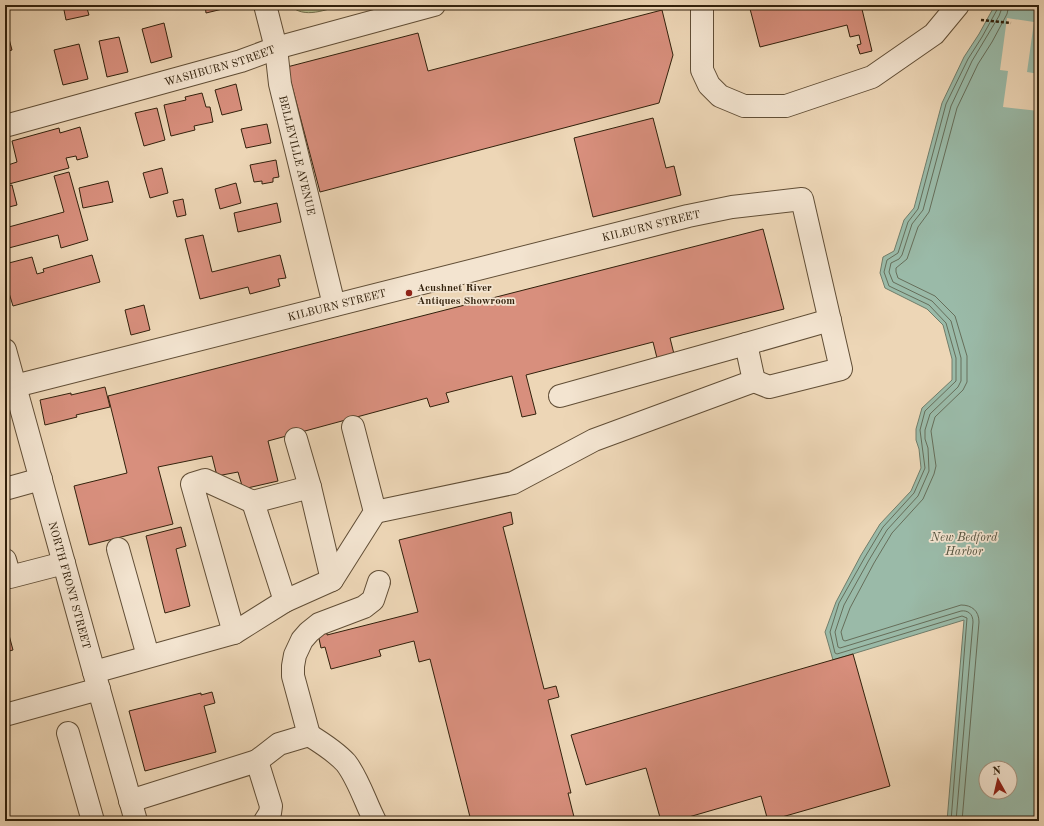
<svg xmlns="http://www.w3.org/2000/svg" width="1044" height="826" viewBox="0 0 1044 826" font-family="'Old Standard TT',serif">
<rect width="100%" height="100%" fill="#edd6b6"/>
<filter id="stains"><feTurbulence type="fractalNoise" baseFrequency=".005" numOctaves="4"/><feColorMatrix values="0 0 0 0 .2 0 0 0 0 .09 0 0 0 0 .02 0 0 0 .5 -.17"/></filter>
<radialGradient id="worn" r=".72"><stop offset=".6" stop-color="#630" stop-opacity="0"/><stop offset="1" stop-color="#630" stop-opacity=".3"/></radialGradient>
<path fill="#b8be8e" stroke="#75704d" d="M290 5H344C326 9 304 20 290 5Z"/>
<path fill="#9abaa8" stroke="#707d6a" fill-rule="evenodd" d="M995 5H1039V821H947L964 620 833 660 825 632 836 602 861 555 880 524 911 491 921 468 919 449 916 440V429L922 408 952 380V359L943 325 927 309 885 288 880 273 883 257 894 251 904 220 914 208 942 103 964 57 979 34ZM986 768H1010V792H986Z"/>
<path fill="#edd6b6" d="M1007 18 1034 22 1027 72 1039 74V111L1003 107 1008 71 1000 70Z"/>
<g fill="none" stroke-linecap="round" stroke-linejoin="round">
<path stroke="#666e5a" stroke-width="1" d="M951 821 967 618 962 616 837 654 835 653 830 632 839 603 865 557 883 527 914 493 925 468 920 430 925 411 956 381V358L946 323 929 305 889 286 884 272 887 260 898 253 908 222 918 209 946 104 968 59 982 37 998 8V5
M956 821 973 622C973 614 968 610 961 611L840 648 838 647 835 632 844 605 869 560 887 530 918 496 929 471 928 448 925 439V430L930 414 958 387 961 381V358L951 321 932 301 893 282 889 272 891 263 899 259 902 255 912 224 923 210 951 106 972 61 999 16 1003 5
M962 821 979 622C979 611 972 605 961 605L845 641 843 640 841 632 850 608 874 563 892 533 923 499 934 474 936 466 931 431 935 417 963 390 967 382V356L955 316 935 296 898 278 896 272V268L907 259 918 227 929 212 957 108 978 64 992 42 1007 14 1009 5"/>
</g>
<path fill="#d88f7d" stroke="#32210c" d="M63 5H86L89 15 66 20Z
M205 5H235V6L206 13Z
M749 5H861L872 51 860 54 857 45 861 44 859 35 850 37 847 25 760 47Z
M662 10 673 55 659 103 320 192 287 67 418 33 428 71Z
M164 23 172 57 151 63 142 29Z
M5 24 12 50 5 52Z
M119 37 128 72 107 77 99 41Z
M79 44 88 79 63 85 54 50Z
M236 84 242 110 222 115 215 90Z
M202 93 206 107H210L213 122 194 126 195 130 171 136 164 105 186 100 185 97Z
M157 108 165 140 144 146 135 113Z
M653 118 666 168 674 166 681 195 593 217 574 138Z
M267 124 271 143 246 148 241 129Z
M80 127 88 157 77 160 76 156 66 158 69 168 9 184V181L5 182V166L17 162 12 141 59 128 60 133Z
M276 160 279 177 273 178V182L262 184V181L254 182 250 165Z
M162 168 168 193 150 198 143 173Z
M69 172 88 240 61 248 58 235 5 249V228L64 212 54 176Z
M108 181 113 202 83 208 79 188Z
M236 183 241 203 220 209 215 189Z
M12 185 17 205 5 208V187Z
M183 199 186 215 177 217 173 201Z
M277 203 281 222 238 232 234 213Z
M763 229 784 309 670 338 674 354 657 358 653 342 526 375 536 414 522 417 512 376 446 393 449 402 430 407 427 398 268 441 278 481 243 489 238 472 217 476 212 456 158 467 173 524 89 545 74 486 127 473 108 396Z
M203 235 212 272 280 255 286 278 278 279 280 286 250 294 248 287 200 299 185 239Z
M92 255 100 282 13 306 5 280V264L32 257 37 274 44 272 43 269Z
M144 305 150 330 131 335 125 310Z
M105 387 110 407 76 415 77 417 45 425 40 400 71 393V395Z
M511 512 513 524 503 527 544 689 556 686 559 697 548 700 571 793H568L575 821H471L430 659 419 662 414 641 379 650 381 656 331 669 325 647 321 648 318 634 327 632V635L418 612 399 540Z
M181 527 186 546 176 549 190 606 165 613 146 536Z
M5 620 13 650 5 652Z
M853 654 890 786 768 821 761 796 675 821H661L646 768 586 785 571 735Z
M212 692 215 703 204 706 216 752 145 771 129 711 201 693V695Z"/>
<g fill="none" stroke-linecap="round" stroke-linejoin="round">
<defs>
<g id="minor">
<path id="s1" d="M265 5 276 48 280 84 334 305"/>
<path d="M702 5V70L709 85 720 96 744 106H786L872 77 934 34 958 5"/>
<path id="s2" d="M5 126 241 61 276 48 434 5"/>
<path id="s3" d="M5 350 94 672 136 821"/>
<path id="s4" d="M15 386 688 216 732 207 802 199 841 369 769 387 754 381"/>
<path d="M560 396 746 344"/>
<path d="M296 439 310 487 332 580"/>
<path d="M5 489 41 479"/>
<path d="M253 502 285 601"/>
<path d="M375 512 513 483 594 440 754 381 746 344 830 320"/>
<path d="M118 549 148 656"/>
<path d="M5 560 10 577 64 563"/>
<path d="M234 633 192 484 205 480 253 502 310 487"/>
<path d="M94 672 234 633 285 601 332 580 375 512 353 427"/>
<path d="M5 715 99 689"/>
<path d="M68 733 93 821"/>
<path d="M309 735 293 676V666L295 655 302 640 309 632 319 624 364 607 373 600 379 582"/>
<path d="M257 761 279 744 309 735C322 743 336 752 346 763 359 780 365 802 375 821"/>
<path d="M130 801 257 761 271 806 270 813 265 821"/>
</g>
</defs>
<use href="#minor" stroke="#614e36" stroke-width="24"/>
<path stroke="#32210c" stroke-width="2.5" stroke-dasharray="3 2" stroke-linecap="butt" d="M981 20 1011 23"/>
<use href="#minor" stroke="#f3e4d0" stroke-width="22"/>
</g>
<circle fill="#8f2418" stroke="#f3e4d0" stroke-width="1.5" cx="409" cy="293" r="4"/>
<g text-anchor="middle" stroke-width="3.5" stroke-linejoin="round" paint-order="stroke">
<g font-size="11" fill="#32210c" stroke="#f3e4d0">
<text dy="4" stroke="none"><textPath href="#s2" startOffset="223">WASHBURN STREET</textPath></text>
<text dy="4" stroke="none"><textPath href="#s1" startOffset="154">BELLEVILLE AVENUE</textPath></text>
<text dy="4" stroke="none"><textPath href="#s4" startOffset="656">KILBURN STREET</textPath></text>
<text dy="4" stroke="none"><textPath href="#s4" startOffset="332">KILBURN STREET</textPath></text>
<text dy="4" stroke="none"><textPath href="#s3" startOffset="244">NORTH FRONT STREET</textPath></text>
</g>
<g font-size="11" font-weight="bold" fill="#32210c" stroke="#f3e4d0" text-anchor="start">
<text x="417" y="291">Acushnet River<tspan x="417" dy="13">Antiques Showroom</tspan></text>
</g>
<g font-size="12" font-style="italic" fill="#514f3b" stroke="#f3e4d0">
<text x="964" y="541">New Bedford<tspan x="964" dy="14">Harbor</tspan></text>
</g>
</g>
<rect width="1044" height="826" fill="none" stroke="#edd6b6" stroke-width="20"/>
<rect x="6" y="6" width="1032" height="814" fill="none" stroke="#32210c" stroke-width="2"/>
<rect x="10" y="10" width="1024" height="806" fill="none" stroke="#32210c"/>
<g transform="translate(998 780) rotate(352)"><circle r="19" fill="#f3e4d0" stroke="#a69682"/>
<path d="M0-3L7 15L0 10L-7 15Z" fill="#8f2418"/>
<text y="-6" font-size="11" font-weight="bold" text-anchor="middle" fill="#32210c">N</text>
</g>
<rect width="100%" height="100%" filter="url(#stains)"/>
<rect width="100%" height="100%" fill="url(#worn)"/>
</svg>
